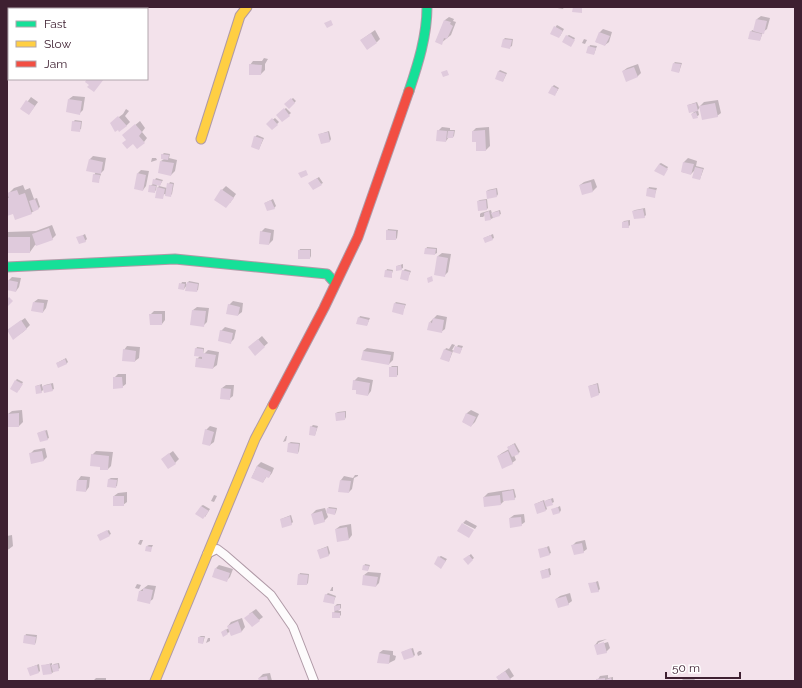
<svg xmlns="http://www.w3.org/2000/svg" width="802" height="688" viewBox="0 0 802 688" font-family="Raleway,sans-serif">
<rect width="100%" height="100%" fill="#f3e2eb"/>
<path fill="#0003" d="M107 7H112L110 9H106Z
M115 7H126V9H114Z
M552 7H564L563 9Z
M761 16 770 18 767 29 763 32 760 40 751 32 752 30 755 31 757 19Z
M449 17 454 19 453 21 456 22 451 35 441 43 436 41 445 20Z
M557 25 564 29 560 36 551 33Z
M603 29 612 32 609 42 605 45 596 42 600 32Z
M375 30 380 39 377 42 361 40Z
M569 35 575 38 572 44 567 36Z
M505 38 513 39 512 46 510 47 502 46 504 39Z
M584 39 587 40 585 44 582 43Z
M590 45 597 46 594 54 587 52Z
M264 58 268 59 265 64V70L261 74 250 65 253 61H262Z
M675 62 682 63 679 72 674 63Z
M638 64 641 73 637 77 623 71 627 68Z
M500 70 507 73 503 81 498 72Z
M554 85 559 88 556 93 552 87Z
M73 96 85 97 83 110 79 114 69 99Z
M31 97 38 102 29 114 22 109Z
M293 98 296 101 289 108 286 104Z
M718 100 721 113 717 116 700 107 698 110 699 115 694 118 692 114 696 110 688 105 697 102 699 107 704 102Z
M286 108 291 113 282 121 277 115Z
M126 109 129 111 125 116 130 122 126 126 115 120 123 114Z
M275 118 279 122 272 129 267 124Z
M75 120 82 121 81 129 79 130 73 122Z
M140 121 145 128 142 132 147 138 144 142 133 143 127 139V132Z
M442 127 450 128V130H455L454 136 453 137H449L446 141 438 131Z
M489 127 490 146 486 150H477V141L473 131 476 128Z
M329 131 331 139 330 141 320 134Z
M257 135 264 138 259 149 255 137Z
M164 153 170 154 169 158 177 160 175 171 171 175 161 161 164 159 162 155Z
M93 156 106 158 104 170 100 174H101L98 182 94 175 96 172 90 159Z
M152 158H156L157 160 151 162Z
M688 158 697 161 696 166 704 168 700 179 695 170 691 174 682 172 684 162Z
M661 163 668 167 665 173 659 164Z
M141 170 149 171 146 186 143 190 138 173Z
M319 177 323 183 321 184 311 182Z
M156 178 163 180 160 185 157 184 156 190 159 186 167 188 170 182 174 183 172 194 170 196 164 194 162 198 157 189 154 192 150 186 153 184Z
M594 179 597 187 593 191 583 194 580 185 584 182Z
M23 185 25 190 30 188 34 199 37 198 40 207 31 213H14L7 215V195L14 188Z
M226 186 236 194 230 203 222 190Z
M649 187 657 188 654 197 648 189Z
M497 188 498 194 497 196 487 191 488 190Z
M273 199 276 206 274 208 265 203Z
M487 199 488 208 487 209 479 210 478 201 480 200Z
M645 208 646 215 644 217 633 211 635 210Z
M491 210 492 214 494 212 500 210 501 214 491 219 485 215 483 217H480V214L481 213Z
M630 220V225L628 227 623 222 624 221Z
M52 225 56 235 52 239 35 245 30 252H7V232L36 231Z
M265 228 274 230 273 240 269 244 261 232Z
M388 229 398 230 397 238 396 239 387 231Z
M85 234 87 239 85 241 78 238Z
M493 234 494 238 486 242 484 238Z
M427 247 437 248V253L435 254 426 249Z
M300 249H311V256L310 258 299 251Z
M442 253 451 254 448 272 444 276 438 256Z
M403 264V268L401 269 397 266Z
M387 269 393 270 391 277 386 271Z
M405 269 411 271 407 280 403 271Z
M12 277 21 278 19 287 16 291 7 289 9 280Z
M189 281 199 283 198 290 196 291 187 285 184 289 179 288 182 282H186V285Z
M38 299 48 300 46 308 43 312 34 302Z
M233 301 243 303 242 312 238 315 229 305Z
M396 302 406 304 402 314 395 303Z
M197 307 209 308 207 322 203 326 193 310Z
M154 311H165V320L162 324 150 315Z
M437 315 447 317 445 329 441 332 430 322Z
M360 316 370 318 367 325 359 318Z
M25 318 30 325 23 332 14 338 8 330Z
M225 327 236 330 234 339 230 343 221 331Z
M262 336 268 343 255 354 253 344Z
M452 344 455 345 452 350 455 351 458 345 463 346 460 353 453 351 449 361 445 350 446 348 449 349Z
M127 346 140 347 139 358 135 361 124 350Z
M197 347 204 348 203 355 208 350 219 352 217 365 213 368 197 359 200 356 196 349Z
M367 348 394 352 393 360 389 364 363 351Z
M66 358 68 362 66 364 57 363Z
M392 366H398V375L396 376 390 368Z
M118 374H126V384L122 387 114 378Z
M358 377 373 380 371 391 368 395 354 381Z
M17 379 23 382 19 390 16 380Z
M53 383 54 389 52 390 44 389 41 392 36 386 42 384V387L45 385Z
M598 383 600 393 591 396 589 386Z
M226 385H234L233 396 229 399 222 388Z
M22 410 23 422 19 426 8 414 12 411Z
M471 410 479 414 475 422 471 426 463 422 467 413Z
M346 411V417L345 419 336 413 338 412Z
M313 425 318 426 315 435 311 427Z
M210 426 217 428 214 442 210 445 206 430Z
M47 430 49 438 47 439 38 433Z
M286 436H287L286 441 283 442Z
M291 442 300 443 299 451 298 453 288 451 289 443Z
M515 443 520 452 514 455 516 460 512 463 498 456 502 453 509 449 508 447Z
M45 448 47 457 43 461 30 454 34 450Z
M96 451 113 452 111 466 108 469 101 466 92 455Z
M173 451 179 459 175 463 162 459Z
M261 462 274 468 272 473 269 477 267 476 263 482 252 477 257 466Z
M355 475H358V476L354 478 352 489 349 492 339 491 341 480 344 476 353 478Z
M81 476 90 477 89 487 86 491 77 490 78 480Z
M111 478H118L117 486 115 487 109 486V479Z
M514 489 516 497 514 499 505 500 501 504 484 497 488 493Z
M127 492V502L123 505 114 496 118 493Z
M214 495 217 496 214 502 211 501Z
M553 498 554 502 546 506 547 509 546 510 535 504 544 500 545 502 547 500Z
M203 505 210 509 205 517 201 506Z
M560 506 561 510 560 512 552 510Z
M329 507 337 508 336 512 335 514 328 508Z
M325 508 328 517 324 521 312 514 316 510Z
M524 514 525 522 521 525 510 518 514 515Z
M291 515 293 522 291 524 281 519Z
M466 520 477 526 475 529 463 523Z
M351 524 352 535 349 539 336 529 340 526Z
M109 530 111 534 109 535 100 534Z
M12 535 13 546 9 549 7 550V536Z
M140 540H143L141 545 138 544Z
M585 540 587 549 583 552 572 546 576 542Z
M149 545H153L150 551 147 546Z
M328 546 330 553 329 555 318 550Z
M549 546 551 553 549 554 539 550Z
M471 554 474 558 468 563 465 559Z
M441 556 447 559 442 566 439 557Z
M365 564 370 565 368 570 364 566Z
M219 565 233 569 230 577 226 581 216 568Z
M550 568 551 575 543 578 541 571Z
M368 572 381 573 379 583 376 586 364 575Z
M300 573 309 574 308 583 307 584 299 575Z
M598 581 600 589 598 591 590 584Z
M137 584 141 585 139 589 135 588Z
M148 585 156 586 153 599 149 602 140 591Z
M332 587H333V591H330Z
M328 593 336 596 333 603 326 595Z
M570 593 572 601 568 604 556 599 560 596Z
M337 604H341V608L338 611H341V615L339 617 333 613 335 611V606Z
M256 609 263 617 259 620 249 614Z
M242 618 245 627 242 631 231 635 230 631 228 633 222 632 229 628 228 626 231 622Z
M26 634 37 635 36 642 35 644 25 636Z
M201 636H205L203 643 199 637Z
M208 638H210V641L206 643Z
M607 639 598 643V645L608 642 610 648 606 652 595 645 598 641Z
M413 648 415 655 414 656 402 652Z
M383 650 393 651V655L396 656 395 660 389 663 379 653Z
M419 651H421L422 654 418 656 417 653Z
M52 663V666L54 664 59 663 60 668 52 673 42 666Z
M39 664 40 671 39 672 29 668Z
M509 668 514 676 507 681H500L497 677Z
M270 673 272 681H260L259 678 263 674Z
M608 675V678L613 677V681H597L600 676Z
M694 677 695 681H681L683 679Z
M96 678H106V681H93Z"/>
<path fill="#dfcadc" d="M573 7H582V13L572 12Z
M756 19 767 21 764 34 753 31Z
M331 20 333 25 327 28 324 23Z
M444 20 451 22 450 24 453 26 447 39 444 38 442 45 435 42Z
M554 26 563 31 559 38 550 34Z
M750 31 762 34 760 41 748 39Z
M599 32 610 36 605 46 595 42Z
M371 33 377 43 367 50 360 40Z
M566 35 575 40 571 47 562 42Z
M503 39 512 40 510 49 501 47Z
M588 46 596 48 594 55 586 53Z
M673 63 681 64 679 73 671 71Z
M249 64 262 65 261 75H249Z
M634 67 638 77 626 82 622 71Z
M447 70 449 75 443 77 441 72Z
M498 71 506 74 503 82 495 79Z
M87 79H104L94 92 87 87 89 85 85 82Z
M552 86 558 89 555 96 548 93Z
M291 98 295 103 289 109 284 104Z
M68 99 82 101 80 115 66 112Z
M26 100 35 106 29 115 20 109Z
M696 103 698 111 689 113 687 105Z
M715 103 718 117 702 120 699 106Z
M284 108 290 116 282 122 276 115Z
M696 112 698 118 693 119 691 114Z
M118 116 127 126 119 132 118 130 115 132 110 123Z
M272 118 278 125 272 130 266 124Z
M72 121 81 122 80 132 71 131Z
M135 124 142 132 139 136 145 143 137 149 133 144 127 149 122 143 126 140 122 135Z
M437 130 447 131 446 142 436 141Z
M485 130 486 151H476V142H472V131Z
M448 131H454L453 138H447Z
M328 132 330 142 321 144 318 134Z
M254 136 263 139 259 150 251 147Z
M161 154 169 155 168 160 161 159Z
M89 159 103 162 101 174 86 171Z
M160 161 174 163 171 176 158 173Z
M683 162 694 164 691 175 681 172Z
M659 164 668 169 664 176 654 171Z
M695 167 703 169 700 180 692 178Z
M306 170 308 175 301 178 298 173Z
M137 173 146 175 143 191 134 189Z
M93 174 100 175 99 183 92 182Z
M317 178 322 185 313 190 308 183Z
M153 179 162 181 160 186 152 184Z
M591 182 593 192 582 195 579 185Z
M167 183 173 184 171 197 165 196Z
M149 185 156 186 155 193 148 192Z
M157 187 165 189 163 199 155 198Z
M647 188 656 190 655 198 646 196Z
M221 189 234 198 226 208 214 200Z
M496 189 497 197 487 199 486 191Z
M17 190 19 195 25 193 32 214 15 220 13 214 7 216V198H9L7 193Z
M35 199 39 209 33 212 29 201Z
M271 200 275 209 267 211 264 203Z
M486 200 487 210 478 211 477 201Z
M643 209 645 218 634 219 632 211Z
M489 211 491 220 485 221 484 213Z
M499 211 500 216 493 218 491 213Z
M628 221 629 228H622V222Z
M49 228 53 240 36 246 32 234Z
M386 230 396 231V240H386Z
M260 231 271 233 269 245 259 244Z
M83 235 86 242 79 244 76 237Z
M491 235 493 240 485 243 483 238Z
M7 237H30V253H7Z
M425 248 436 249 435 255 424 254Z
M298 250H310V259H298Z
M437 256 448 258 445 277 434 275Z
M401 265 402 270 396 271V266Z
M385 270 392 271V278L384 277Z
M402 270 410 272 408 281 400 279Z
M432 276 433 281 428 283 427 278Z
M8 280 18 282 16 292 7 290Z
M187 282 198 284 197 292 185 291Z
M179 283 185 284 184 290 178 289Z
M9 297 13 301 8 306 7 300Z
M33 302 44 303 43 313 31 311Z
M394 303 405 305 403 315 392 312Z
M228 304 240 307 238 316 226 314Z
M192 310 206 311 204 327 190 325Z
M149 314H162V325H150Z
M358 317 369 320 367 326 356 324Z
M433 318 444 320 442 333 427 330 429 322 432 323Z
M21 320 27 329 13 340 7 330Z
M220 330 233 333 231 344 218 341Z
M258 339 265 347 255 356 248 347Z
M455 346 462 348 460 354 453 352Z
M195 348 203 349V353L216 355 213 369 195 367 196 358 202 359V357L194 356Z
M123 349 136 351 135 362 122 361Z
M444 349 452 352 449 362 440 359Z
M363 351 391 355 389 365 361 360Z
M65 359 67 364 58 368 56 363Z
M389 367H397V377H389Z
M113 377H122L123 388 113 389Z
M15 380 23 384 17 393 10 389Z
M353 380 370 383 368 396 356 394V390H352Z
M51 384 53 391 44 393 42 386Z
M597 384 599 395 591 398 588 386Z
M40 385 42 393 36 394 35 386Z
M221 388 231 389 230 400 220 399Z
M345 412V420L336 421 335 413Z
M19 413V427H8L7 414Z
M466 413 476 417 471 427 462 422Z
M310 426 317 428 315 436 309 435Z
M205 429 214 432 210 446 202 444Z
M45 430 48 440 40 442 37 433Z
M288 443 299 444 298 454 287 452Z
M514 444 519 454 512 457 507 447Z
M42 451 44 461 31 464 29 453Z
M508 451 513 464 502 469 497 456Z
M169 453 176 464 168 469 161 459Z
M91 454 109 456 108 470H100V467L90 466Z
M257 466 271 472 269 478 266 477 263 483 251 478Z
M108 479 117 480 116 488 107 487Z
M77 480H87L86 492 76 491Z
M340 480 351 481 349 493 338 492Z
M513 490 515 500 503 501 502 492Z
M500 495 501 505 484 507 483 497Z
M113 496H124V506H113Z
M551 499 553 505 546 507 544 501Z
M543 501 546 511 537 514 534 504Z
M201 506 209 511 203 519 195 514Z
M558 507 560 513 553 515 551 509Z
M327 508 336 509 335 515 326 513Z
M322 511 325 522 314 525 311 514Z
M290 516 292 525 282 528 280 519Z
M521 517 522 526 510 528 509 518Z
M462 523 474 530 469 538 457 531Z
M347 527 349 540 337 542 335 529Z
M107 530 110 536 100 541 97 535Z
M582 543 584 553 574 555 571 545Z
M146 546 152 547 151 552 145 551Z
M327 547 329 556 320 559 317 550Z
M547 547 550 555 540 558 538 549Z
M469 555 473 560 468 565 463 559Z
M438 556 446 561 441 569 434 564Z
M363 565 369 566 368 571 362 570Z
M215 568 230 573 227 582 212 577Z
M548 569 550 577 542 579 540 571Z
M298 574 308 575 307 585H297Z
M363 575 378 577 376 587 362 585Z
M596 582 599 592 591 593 588 583Z
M143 588 153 590 150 604 137 601 139 591H143Z
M325 594 335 597 334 604 323 602Z
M566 596 569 605 558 608 555 599Z
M340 605V610L334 611V606Z
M252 612 260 621 252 627 244 618Z
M332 612 340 613V618H332Z
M238 621 242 632 231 636 227 626Z
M226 629 228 634 223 637 221 632Z
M24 635 36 637 35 645 23 643Z
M198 637H204L203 644 198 643Z
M604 642 607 653 597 655 594 645Z
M411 648 414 657 404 660 401 652Z
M379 653 390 655 389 664 377 663Z
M50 664 52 674 43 675 41 665Z
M58 664 59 671 53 672 51 665Z
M37 665 39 673 30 676 27 668Z
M505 671 511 680 499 681 496 677Z
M267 676 268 681H259L258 678Z
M605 678V680L611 678 612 681H596V679Z"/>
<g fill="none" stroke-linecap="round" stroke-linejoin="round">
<defs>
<path id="street" d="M207 554 217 549 225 555 271 595 293 627 314 681"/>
<path id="fast" d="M409 91C418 64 427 36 427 7
M7 267 175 259 327 274 335 283"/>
<path id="slow" d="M201 139 240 16 247 7
M155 681 255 439 273 405"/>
<path id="jam" d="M273 405 324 308 358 237 409 91"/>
</defs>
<use href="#street" stroke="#b09aa7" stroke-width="10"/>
<use href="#fast" stroke="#b09aa7" stroke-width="11"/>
<use href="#slow" stroke="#b09aa7" stroke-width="11"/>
<use href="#jam" stroke="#b09aa7" stroke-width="11"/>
<use href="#street" stroke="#fdfbfc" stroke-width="8"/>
<use href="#fast" stroke="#16e098" stroke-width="9"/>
<use href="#slow" stroke="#ffcf43" stroke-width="9"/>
<use href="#jam" stroke="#f24e42" stroke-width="9"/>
</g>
<rect width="802" height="688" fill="none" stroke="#3e2031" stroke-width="16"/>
<rect x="8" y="8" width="140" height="72" fill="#ffffff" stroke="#b2a6ad"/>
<rect x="16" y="21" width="20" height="6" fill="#16e098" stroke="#b2a6ad"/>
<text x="44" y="28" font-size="12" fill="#3e2031">Fast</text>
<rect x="16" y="41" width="20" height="6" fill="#ffcf43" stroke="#b2a6ad"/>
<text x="44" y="48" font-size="12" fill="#3e2031">Slow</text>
<rect x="16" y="61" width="20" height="6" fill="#f24e42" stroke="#b2a6ad"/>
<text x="44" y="68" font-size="12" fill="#3e2031">Jam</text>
<path d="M666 672v6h74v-6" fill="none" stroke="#3e2031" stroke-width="2"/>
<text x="672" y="672" font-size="12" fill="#3e2031" stroke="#ffffff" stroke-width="3" paint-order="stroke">50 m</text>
</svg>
